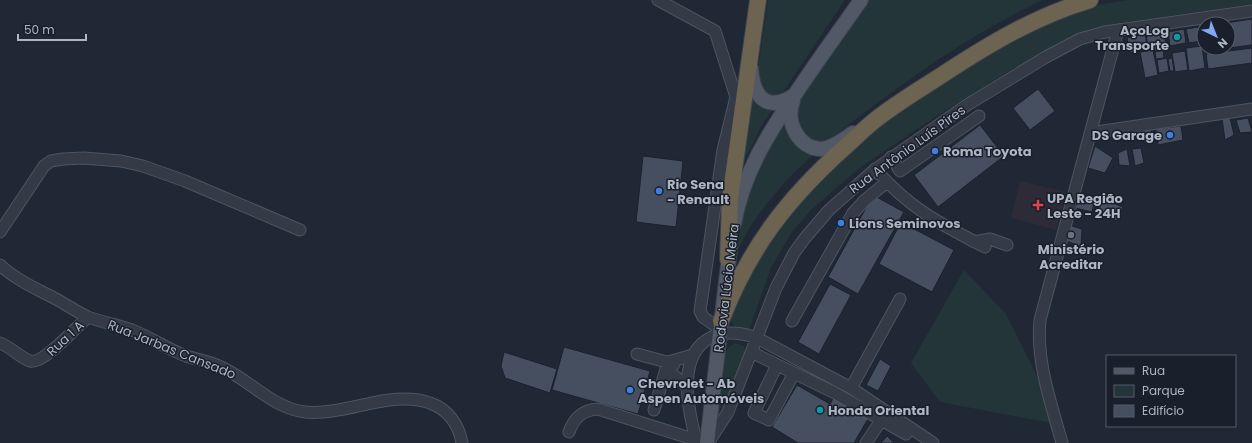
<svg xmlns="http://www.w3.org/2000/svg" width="1252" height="443" viewBox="0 0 1252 443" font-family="Poppins,sans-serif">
<rect width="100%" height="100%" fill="#202836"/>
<path fill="#2e2b38" d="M1020 181 1066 192 1056 230 1011 218Z"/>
<path fill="#233538" d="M768 0H845L783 92 780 95 770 97 756 82Z
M869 0H1043C966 36 896 87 830 140 815 145 807 137 798 127L796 104Z
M1127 0H1252V4L1121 23 1089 30 1011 70 929 121 858 169 810 211 792 232 771 268 749 330H736L731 321 733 312 750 267 812 182 893 116 992 48 1083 8Z
M749 83 774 107 762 125 742 165 751 113Z
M786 119 817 152C793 172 772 195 754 221 747 231 742 243 735 254 744 199 758 167 786 119Z
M964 270 1006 314 1038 378 1057 424 940 402 911 363Z
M735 343 744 346C750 360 725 402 717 416L724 355 728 348Z"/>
<path fill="#464f60" stroke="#1b212d" d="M1252 19V45L1205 51V48H1228V24H1219Z
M1202 26H1204V42Z
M1199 27 1201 41 1189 43 1186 29Z
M1184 29 1186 43 1170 46 1168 32Z
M1164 31 1167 49 1154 51V47L1148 48 1146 34Z
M1145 34 1148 49 1130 53 1127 38Z
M1202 46 1205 68 1189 71 1186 48Z
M1252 48V63L1208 69 1206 54Z
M1153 50 1158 75 1145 78 1140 52Z
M1163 50 1164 58 1156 59 1155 52Z
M1185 51 1188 70 1175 72 1172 53Z
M1167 58 1169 71 1159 73 1157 60Z
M1172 58 1174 71H1170L1168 59Z
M1038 89 1055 111 1030 130 1013 108Z
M1230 118 1234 135 1225 140 1222 119Z
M1248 118 1252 132 1240 133 1236 120Z
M980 125 1004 156 938 207 914 175Z
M1181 126 1183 140 1158 145 1156 129Z
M1151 130 1153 141 1144 143 1141 131Z
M1095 146 1113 158 1105 173 1088 168Z
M1141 148 1144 163 1135 166 1132 149Z
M1127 149 1130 166 1119 165 1118 153Z
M643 156 683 161 676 227 636 222Z
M873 195 904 212 858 294 828 277Z
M1079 195 1095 198 1092 212 1075 208Z
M1101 198 1123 207 1117 221 1098 212Z
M901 222 954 250 932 292 879 264Z
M1069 225 1082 229 1081 247 1067 241Z
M830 284 851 295 819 354 798 342Z
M564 347 650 371 638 414 552 390Z
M504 352 557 369 550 393 505 378 501 366Z
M880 359 891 366 878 391 866 385Z
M797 385 830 404 834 397 869 417 854 443H798L772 427Z
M887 436 894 443H881Z"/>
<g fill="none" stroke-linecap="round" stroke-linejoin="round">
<defs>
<path id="minor" d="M658 0 715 31 736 97 723 150 700 311 703 317 720 329
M1090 133 1252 109
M891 157 900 171 979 116
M875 169C909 208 940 224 985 247
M0 232 44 166 51 161 63 159 84 158 121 161 143 166 185 181 300 230
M974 242 990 239 1007 245
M0 265C16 280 37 289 56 299 67 305 77 312 88 317 102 322 117 325 132 330 150 337 167 349 186 356 198 360 210 361 221 367 250 380 272 408 305 412 346 416 392 389 430 403 448 409 459 425 462 443
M792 321 853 213 865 200 887 182
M0 343C11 347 19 357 30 361 43 365 77 326 88 317
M751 352 835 393 906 434
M637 354 674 364
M777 365 754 413 769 420 794 373
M666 368 688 388
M851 388 900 299
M654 410 668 362 693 355
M569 432C574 418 582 410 598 409L696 440
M703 443 696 440C688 409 675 352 714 336 727 331 744 333 757 338L851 388 933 443
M708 443 728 412 776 288 794 253 805 238 829 210 873 171 967 105 1046 57 1080 39 1105 32 1252 11
M866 443 882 419
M1062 443C1051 403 1036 362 1040 320L1118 30"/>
<path id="major" d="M751 68C753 96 766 113 793 96
M793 101C785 121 798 149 822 149 833 148 844 139 853 133
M734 224C743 173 769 132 798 90 818 60 840 30 861 0
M707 443 730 248"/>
<path id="highway" d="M728 259 730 199 758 0
M721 321C749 248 787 199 845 147 854 139 864 129 874 121 895 104 919 90 942 75 989 44 1036 16 1090 0"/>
</defs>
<use href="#minor" stroke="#4e5561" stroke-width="13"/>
<use href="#major" stroke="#3d4350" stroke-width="16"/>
<use href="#highway" stroke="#3b424e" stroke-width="18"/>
<use href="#minor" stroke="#343a46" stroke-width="11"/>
<use href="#major" stroke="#515967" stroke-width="14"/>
<use href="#highway" stroke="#6c6351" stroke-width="16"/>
</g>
<g fill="#0f9aa8" stroke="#191f2b" stroke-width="1.5">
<circle cx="1177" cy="37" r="4"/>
<circle cx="820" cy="410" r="4"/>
</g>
<g fill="#3f7fe0" stroke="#191f2b" stroke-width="1.5">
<circle cx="1170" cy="135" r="4"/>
<circle cx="935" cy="151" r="4"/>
<circle cx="659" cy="191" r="4"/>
<circle cx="841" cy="223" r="4"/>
<circle cx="630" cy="390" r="4"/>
</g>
<path fill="#e0444e" stroke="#191f2b" stroke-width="1.5" d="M1036 199h4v4h4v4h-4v4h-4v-4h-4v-4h4z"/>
<circle fill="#6b7280" stroke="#191f2b" stroke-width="1.5" cx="1071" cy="235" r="4"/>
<g text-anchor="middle" stroke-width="3" stroke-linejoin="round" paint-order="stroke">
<g font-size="13" font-weight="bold" fill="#aeb5c3" stroke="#191f2b" text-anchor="start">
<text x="1169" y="35" text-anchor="end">AçoLog<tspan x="1169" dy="15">Transporte</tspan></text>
<text x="1162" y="140" text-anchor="end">DS Garage</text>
<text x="943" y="156">Roma Toyota</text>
<text x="667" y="189">Rio Sena<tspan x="667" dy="15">- Renault</tspan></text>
<text x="1047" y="203">UPA Região<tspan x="1047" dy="15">Leste - 24H</tspan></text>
<text x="849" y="228">Lions Seminovos</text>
<text x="1071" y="254" text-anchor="middle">Ministério<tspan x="1071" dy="15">Acreditar</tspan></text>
<text x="638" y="388">Chevrolet - Ab<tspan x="638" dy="15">Aspen Automóveis</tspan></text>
<text x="828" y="415">Honda Oriental</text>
</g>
<g font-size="13" fill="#aeb5c3" stroke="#191f2b">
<text transform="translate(907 149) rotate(-36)" y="5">Rua Antônio Luís Pires</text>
<text transform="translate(726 288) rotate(-83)" y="5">Rodovia Lúcio Meira</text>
<text transform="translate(65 338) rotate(-43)" y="5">Rua 1 A</text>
<text transform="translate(172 349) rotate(22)" y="5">Rua Jarbas Cansado</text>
</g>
</g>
<rect x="1106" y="355" width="130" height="72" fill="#191f2b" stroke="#555b68"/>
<rect x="1114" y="368" width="20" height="6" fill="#515967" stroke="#555b68"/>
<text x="1142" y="375" font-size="12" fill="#aeb5c3">Rua</text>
<rect x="1114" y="385" width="20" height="12" fill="#233538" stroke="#555b68"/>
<text x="1142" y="395" font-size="12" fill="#aeb5c3">Parque</text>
<rect x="1114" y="405" width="20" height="12" fill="#464f60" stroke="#555b68"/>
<text x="1142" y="415" font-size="12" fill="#aeb5c3">Edifício</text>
<g transform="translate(1216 36) rotate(137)"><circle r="19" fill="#191f2b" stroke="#555b68"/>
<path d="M0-3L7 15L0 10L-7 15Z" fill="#83a7f3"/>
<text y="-6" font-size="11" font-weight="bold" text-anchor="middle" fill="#aeb5c3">N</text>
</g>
<path d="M18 34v6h68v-6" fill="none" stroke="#aeb5c3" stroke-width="2"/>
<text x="24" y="34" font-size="12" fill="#aeb5c3" stroke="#191f2b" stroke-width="3" paint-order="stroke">50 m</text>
</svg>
